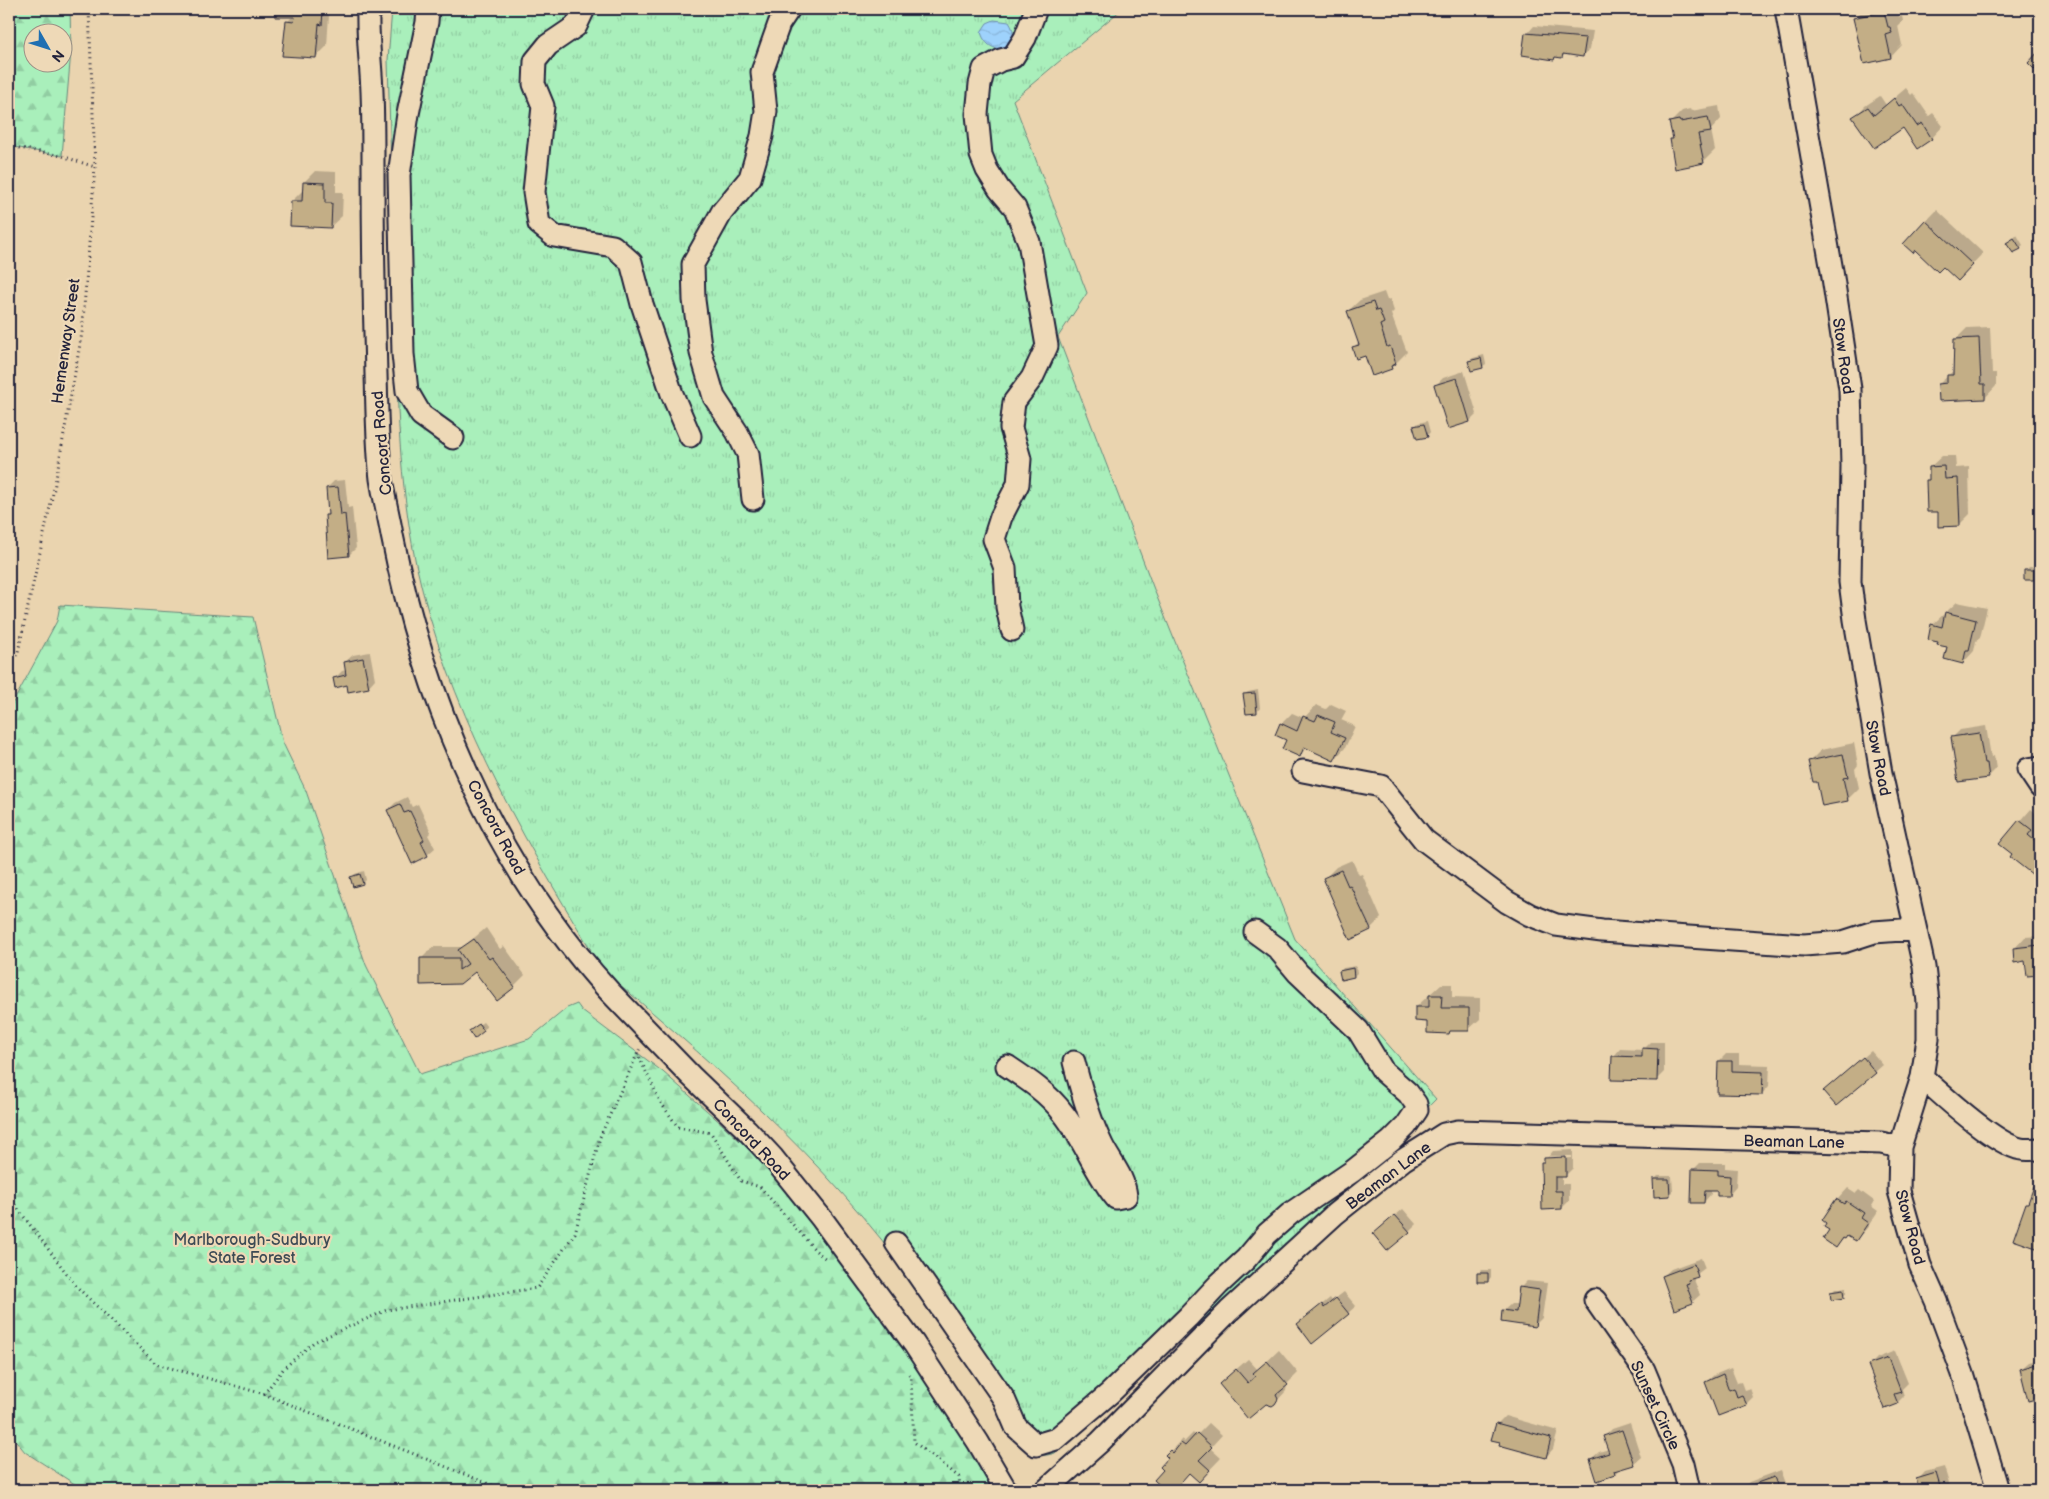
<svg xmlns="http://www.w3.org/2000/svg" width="2049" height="1499" viewBox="0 0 2049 1499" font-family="'Balsamiq Sans',sans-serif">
<defs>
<pattern id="grass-tufts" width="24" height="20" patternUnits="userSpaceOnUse" patternTransform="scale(1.25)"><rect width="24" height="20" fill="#a9efbb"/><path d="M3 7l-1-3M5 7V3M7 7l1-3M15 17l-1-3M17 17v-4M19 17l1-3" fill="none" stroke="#91cda2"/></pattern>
<pattern id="forest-firs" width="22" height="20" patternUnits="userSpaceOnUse" patternTransform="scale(1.25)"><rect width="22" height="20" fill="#a9efbb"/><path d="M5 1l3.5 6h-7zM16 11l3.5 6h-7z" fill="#91cda2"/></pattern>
<pattern id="water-waves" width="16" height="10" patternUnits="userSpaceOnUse" patternTransform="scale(1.25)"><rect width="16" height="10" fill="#9ed2fc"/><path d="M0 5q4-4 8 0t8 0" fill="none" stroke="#88b4d9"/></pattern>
</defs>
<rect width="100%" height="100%" fill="#ead4af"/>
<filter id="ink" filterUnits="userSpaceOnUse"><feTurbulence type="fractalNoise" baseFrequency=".02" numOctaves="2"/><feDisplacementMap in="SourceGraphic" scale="10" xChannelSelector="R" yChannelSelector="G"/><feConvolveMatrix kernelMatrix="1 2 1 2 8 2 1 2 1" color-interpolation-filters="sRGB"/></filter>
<g filter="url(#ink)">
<path fill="url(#grass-tufts)" stroke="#66887b" d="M392 9H1122L1013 100 1087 293 1058 337 1155 592 1295 939 1436 1099 1368 1168 1191 1331 1055 1453C1044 1457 1032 1456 1023 1449 1009 1438 1006 1418 997 1403 973 1364 944 1326 918 1288 827 1159 704 1056 585 955L591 950C517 829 447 704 416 564 399 482 397 400 395 317 393 231 390 146 388 60Z"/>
<path fill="url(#forest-firs)" stroke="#66887b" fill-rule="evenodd" d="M9 9H70L71 51 62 156 9 146ZM32 32H62V62H32Z
M60 605 253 617 283 743 306 791 366 965 420 1074 529 1039 567 1008 577 1004 582 1011 663 1072 723 1125 797 1195 821 1221 998 1490H84L25 1452 9 1432V710L57 621Z"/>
<path fill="url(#water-waves)" stroke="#6c8caf" d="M994 20 1009 22C1026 48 989 61 981 32L987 23Z"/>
<path fill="#0003" fill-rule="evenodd" d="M277 9H333L329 15 327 46 316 57 287 22 293 16 276 15Z
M1864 9H1897L1899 17 1902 16 1903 21 1898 26 1902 45 1891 57 1865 62 1855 18Z
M1534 26 1593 31 1590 49 1583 56 1566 53 1562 57 1556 56 1554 59 1527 34Z
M1906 88 1911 95 1913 93 1929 116 1933 113 1943 126 1932 138 1918 147 1903 126 1854 118 1865 106 1880 96 1886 105Z
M1719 106 1721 119 1711 130 1715 150 1703 162 1671 140 1673 137 1671 122 1682 111 1690 109 1691 111Z
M315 171 336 172V192H343L342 216 330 227 292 201 303 190 304 182Z
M1937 210 1983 253 1958 279 1943 266 1905 243Z
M2017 235 2023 245 2020 248 2008 243Z
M1384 292 1387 300 1390 299 1394 311 1391 314 1399 336H1401L1407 352 1391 368 1353 348 1359 342 1348 311 1360 300Z
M1990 327 1992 373H1996V386L1985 398 1939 384 1955 369V340L1967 328Z
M1484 355 1486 364 1482 367 1470 361 1473 358Z
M1464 371 1477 414 1470 421 1449 428 1436 385 1443 378Z
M1427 421 1430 432 1427 436 1415 427 1418 423Z
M1942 456H1955L1956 468 1969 467 1970 514 1959 525 1939 511 1928 480 1931 477 1930 467Z
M345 480 348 508 352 507 356 548 349 555 326 516 329 512 327 488 334 481Z
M2029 567H2037L2036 576 2033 579 2026 570Z
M1957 602 1987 608 1980 638 1976 641 1974 651 1963 663 1932 625Z
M370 652 375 679 368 687 348 684 335 678 342 671 347 670 345 662 353 655Z
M1258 690 1260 708 1257 712 1244 695 1248 692Z
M1331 704 1346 711 1341 720 1355 726 1345 748 1334 760 1307 748 1299 755 1288 740 1281 724 1292 713 1304 718 1316 705 1326 709Z
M1986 726 1991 757 1994 756 1996 769 1988 777 1953 737 1960 730Z
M1854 743 1858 765 1855 769 1859 788 1847 800 1818 780 1810 761 1821 750Z
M407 797 412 807 418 804 431 832 428 835 435 848 427 855 388 810 395 803Z
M2031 809 2040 817 2038 823 2040 824V866L2033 874 2001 844Z
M1352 860 1359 875 1362 874 1381 918 1370 929 1325 878 1336 867Z
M364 871 366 880 363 883 352 877 355 874Z
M486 928 500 949 504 946 525 975 514 986 475 970 459 982 421 959 433 947H463Z
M2040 936V973L2028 975 2026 960 2014 949 2025 937Z
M1356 966 1357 973 1354 976 1340 972 1343 968Z
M1441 984H1452V997L1480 998V1019L1468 1030H1451L1449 1033 1429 1021 1416 1007Z
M483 1022 487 1027 483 1030 474 1028Z
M1651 1042H1664V1072L1657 1079 1613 1057 1620 1049 1643 1050Z
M1871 1051 1883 1065 1875 1072 1824 1091Z
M1726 1054H1739V1064L1770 1065 1769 1086 1762 1094 1719 1061Z
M1573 1150V1168L1566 1175 1562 1176V1184H1569V1201L1562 1208 1543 1163 1553 1151ZM1548 1156H1572V1158L1548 1159Z
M1700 1163H1725V1168L1737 1169 1736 1187 1729 1195 1718 1190H1711V1194L1704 1202 1693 1170Z
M1658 1176H1672L1673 1192 1669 1195 1654 1180Z
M2040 1182V1245L2038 1247 2027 1203 2031 1199 2035 1187Z
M1848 1188 1856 1193 1859 1190 1874 1201 1871 1206 1878 1211 1867 1228 1856 1240 1848 1235 1836 1246 1831 1230 1837 1200Z
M1403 1209 1416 1224 1409 1231 1382 1227Z
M1701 1258 1705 1268 1693 1277 1700 1295 1692 1302 1663 1276 1671 1269Z
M1482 1270H1491V1277L1488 1281 1479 1273Z
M1527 1281 1547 1283 1542 1318 1535 1325 1503 1311 1511 1304H1518L1520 1288Z
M1846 1287V1293L1843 1297 1832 1292 1835 1289Z
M1344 1292 1356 1306 1348 1313 1298 1324 1330 1298 1332 1301Z
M1279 1350 1298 1373 1287 1384 1286 1391 1275 1403 1232 1373 1248 1359 1258 1370Z
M1895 1351 1908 1383 1902 1389 1904 1396 1897 1403 1870 1365 1877 1358Z
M2040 1359V1396L2029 1399 2021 1369 2029 1362Z
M1731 1368 1737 1383 1741 1382 1744 1390 1750 1388 1753 1397 1746 1404 1706 1382 1714 1375Z
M1505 1416 1558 1431 1553 1449 1546 1457 1497 1424Z
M1209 1423 1222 1435 1210 1448 1221 1458 1199 1481 1190 1472 1172 1490H1167L1156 1480 1165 1470 1170 1457 1167 1455 1182 1439 1184 1442 1193 1433 1196 1436Z
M1630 1423 1641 1457 1633 1464 1620 1468 1615 1474 1591 1459 1599 1452 1609 1449 1605 1436 1612 1429Z
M1944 1467 1951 1490H1921L1918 1480 1925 1472Z
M1781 1470 1787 1486 1783 1490H1742L1749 1482Z"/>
<path fill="#c3ae86" stroke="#22223b" d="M275 9H323L322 25 319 24 316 58 282 56 286 21 294 22 295 17H275Z
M1884 11 1888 27H1890L1892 33 1886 35 1891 58 1864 64 1853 18Z
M1525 33 1586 38 1583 57 1563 54 1562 58 1555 57 1554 60 1522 55Z
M2040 50V78L2035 73 2036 71 2028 63Z
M1894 98 1899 106 1902 104 1917 126 1922 123 1932 139 1917 149 1903 128 1874 148 1852 117 1868 107 1874 115Z
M1708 117 1711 132 1698 134 1704 163 1675 169 1670 139H1673L1669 122 1679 120 1680 122Z
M303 182 325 183V203H332L331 228 290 226 291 201H302Z
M1925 220 1973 265 1958 281 1943 267 1938 272 1915 250 1913 253 1903 244Z
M2014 238 2021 249 2013 253 2006 243Z
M1373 302 1376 311 1379 310 1384 323 1380 325 1387 347 1390 346 1396 364 1391 366 1392 369 1372 376 1365 356 1356 359 1352 347 1359 345 1347 311Z
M1979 338 1981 384H1985V399L1939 401 1938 384 1947 383V375H1953L1954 339Z
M1481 358 1483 368 1471 371 1468 361Z
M1457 378 1470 422 1448 429 1434 385Z
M1424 424 1428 437 1417 439 1413 426Z
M1944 466 1945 479 1958 478 1960 526 1938 527V512H1927L1926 480H1929V467Z
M338 487 341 515 345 514 349 556 328 558 325 515H328L326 488Z
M2024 570H2034V580H2024Z
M1945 612 1976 620 1969 650H1966L1963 664 1944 659 1947 647 1937 645 1938 642 1928 640 1931 624 1942 627Z
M363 658 369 688 348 692 347 685 335 688 333 678 346 675 344 662Z
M1255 693 1257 713 1246 714 1243 694Z
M1318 715 1335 722 1331 732 1345 738 1334 761 1304 747 1300 757 1282 749 1286 740 1275 735 1280 723 1297 731 1303 716 1315 721Z
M1979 733 1984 763H1987L1989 778 1958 782 1951 737Z
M1843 754 1848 777 1843 778 1848 801 1822 806 1817 782H1813L1808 761Z
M400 804 404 813 410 811 424 840 421 842 428 856 412 864 387 810Z
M2019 820 2032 830 2028 835 2040 845V866L2033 875 2010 857 2012 854 1999 844Z
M1341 870 1348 886 1350 885 1371 930 1350 940 1323 878Z
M360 874 363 884 353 887 350 877Z
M474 939 489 959 492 957 515 987 497 1001 475 972 460 984 420 985V958H459V970L468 964 458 950Z
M2040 945V975L2027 976 2025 961 2014 963 2013 948Z
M1353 968 1354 977 1341 980 1339 971Z
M1429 995H1442L1441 1008H1469V1031H1450L1449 1034 1427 1033V1022L1415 1021V1007H1429Z
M479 1024 484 1031 474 1039 469 1031Z
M1642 1048 1658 1049 1657 1081 1611 1080 1612 1056 1642 1057Z
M1863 1057 1876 1073 1836 1106 1823 1091Z
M1718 1061H1732V1071L1763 1072 1762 1095 1717 1094Z
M1566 1157V1177H1555V1191H1562V1209L1542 1210 1541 1162H1544V1158Z
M1692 1169 1718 1170V1175L1730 1176 1729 1196H1717V1191H1705L1704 1203H1691Z
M1653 1179H1669L1670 1196 1654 1197Z
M2034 1186 2040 1188V1244L2039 1249 2013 1240 2026 1203H2028Z
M1836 1199 1844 1204 1846 1201 1864 1213 1861 1218 1868 1223 1856 1241 1847 1236 1845 1239 1843 1238 1836 1248 1823 1239 1829 1230 1824 1227 1826 1223 1822 1220Z
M1395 1215 1410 1232 1387 1251 1373 1234Z
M1694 1264 1698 1277 1688 1280 1689 1283 1686 1284 1693 1303 1674 1310 1662 1276Z
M1477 1273H1488V1282H1477Z
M1519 1287 1540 1290 1535 1327 1501 1322 1502 1310 1516 1312Z
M1843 1290 1844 1298 1831 1300 1830 1292Z
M1336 1298 1349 1314 1312 1344 1297 1324 1322 1304 1324 1308Z
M1888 1358 1901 1392 1894 1394 1898 1404 1885 1409 1868 1365Z
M1267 1361 1288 1385 1276 1395 1278 1399 1275 1404 1272 1406 1266 1404 1248 1419 1219 1384 1236 1369 1248 1383 1256 1376 1253 1373Z
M2040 1363V1398L2028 1401 2020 1369Z
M1723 1374 1729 1390 1734 1388 1737 1397 1742 1395 1747 1405 1718 1416 1705 1382Z
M1496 1423 1551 1438 1546 1458 1499 1445 1500 1442 1491 1440Z
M1622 1430 1634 1465 1614 1471 1615 1475 1597 1481 1590 1459 1609 1453 1603 1436Z
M1197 1433 1212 1447 1199 1460 1210 1470 1199 1482 1189 1473 1174 1490H1165L1154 1480 1163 1470 1160 1467 1168 1458 1165 1455 1170 1450 1173 1453 1181 1443 1185 1446Z
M1936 1473 1941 1490H1920L1916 1479Z
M1774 1477 1779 1490H1741L1740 1489Z"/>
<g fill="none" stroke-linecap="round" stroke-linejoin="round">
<defs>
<path id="minor" d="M368 9C367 37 371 64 372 92 373 117 373 141 373 165 373 235 374 305 376 374 377 409 377 444 381 479 384 498 389 517 392 535 425 702 494 866 610 992L691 1076 747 1130 773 1158 822 1219 914 1344 978 1442 1006 1490
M428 9 427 22 408 114 399 175 403 354 407 391 421 415 453 438
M584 9 576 26 548 45 535 61 534 84 543 106 534 192 539 224 554 236 613 246 631 262 642 304 672 394 690 436
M1786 9 1832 271 1850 389 1852 466 1850 582 1855 620 1881 773 1924 967 1928 1002V1039L1922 1077 1900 1147 1899 1191 1920 1265 1936 1301 1963 1374 1998 1490
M753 499 748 454 737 432 714 397 701 353 694 300 693 264 722 212 750 178 762 136 766 111 762 72 779 24 789 9
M1012 630 1007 607 1005 568 994 539 1001 517 1018 484 1020 459 1011 428 1014 402 1032 378 1047 346 1029 242 1015 208 999 189 987 170 981 155 977 114 980 84 984 69 1001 60 1013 57 1025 38 1036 9
M2040 767 2028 769 2040 787
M1303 771 1381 786 1424 840 1507 902 1530 915 1556 925 1602 931 1804 945 1843 942 1874 932 1915 929
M1007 1066C1028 1080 1048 1093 1063 1113 1084 1139 1095 1173 1116 1198L1126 1196C1124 1177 1112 1164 1103 1147 1090 1121 1081 1090 1074 1062
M1922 1077C1942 1095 1996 1145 2021 1149 2027 1150 2034 1149 2040 1149
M896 1243 1004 1399 1016 1427 1036 1445 1056 1439 1110 1393 1188 1317 1219 1284 1246 1259 1267 1234 1291 1213 1353 1171 1391 1141 1406 1126 1417 1110 1416 1104 1408 1093 1383 1071 1358 1030 1298 973 1277 948 1255 932
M1595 1300 1644 1370 1683 1464 1689 1490
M1046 1490 1100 1442 1229 1311 1335 1214 1403 1160 1444 1134 1458 1131 1881 1143 1900 1147"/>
</defs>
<use href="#minor" stroke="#22223b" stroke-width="25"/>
<path stroke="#22223b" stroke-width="3" stroke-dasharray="1 4" stroke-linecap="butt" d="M9 146 62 156 95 167
M9 669 18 652 55 484 82 333 95 167 89 9
M637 1053 661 1103 678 1127 711 1133 741 1181 760 1187 816 1251 826 1259
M9 1197 76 1286 156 1364 264 1394 504 1490
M909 1374 911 1378 914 1442 959 1477 960 1490
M264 1394 284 1368 314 1342 387 1310 537 1288 575 1233 600 1137 640 1048"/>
<use href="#minor" stroke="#eed9b7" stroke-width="21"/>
</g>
</g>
<g text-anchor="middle" stroke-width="4.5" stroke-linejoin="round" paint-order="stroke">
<g font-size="16" fill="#22223b" stroke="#eed9b7">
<text transform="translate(65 341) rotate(-82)" y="6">Hemenway Street</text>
<text transform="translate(1844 356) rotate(82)" y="6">Stow Road</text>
<text transform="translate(381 443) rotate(-95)" y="6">Concord Road</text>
<text transform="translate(1879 758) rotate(79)" y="6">Stow Road</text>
<text transform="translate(497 827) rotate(62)" y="6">Concord Road</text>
<text transform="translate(752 1139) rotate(47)" y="6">Concord Road</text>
<text transform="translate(1794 1141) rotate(1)" y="6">Beaman Lane</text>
<text transform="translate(1388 1175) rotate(-37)" y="6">Beaman Lane</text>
<text transform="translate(1911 1227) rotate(75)" y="6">Stow Road</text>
<text transform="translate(1656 1405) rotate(65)" y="6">Sunset Circle</text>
</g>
<g font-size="16" fill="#3d4b55" stroke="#eed9b7">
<text x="252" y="1245">Marlborough-Sudbury<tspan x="252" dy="18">State Forest</tspan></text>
</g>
</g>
<rect width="2049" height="1499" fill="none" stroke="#eed9b7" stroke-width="30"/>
<rect x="15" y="15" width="2019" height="1469" fill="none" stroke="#22223b" stroke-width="2" filter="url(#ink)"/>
<g transform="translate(48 48) rotate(129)"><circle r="24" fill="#eed9b7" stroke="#9c9085"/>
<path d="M0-4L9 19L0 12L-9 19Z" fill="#1f6fb2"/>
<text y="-8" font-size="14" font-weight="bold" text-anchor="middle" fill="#22223b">N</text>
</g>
</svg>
